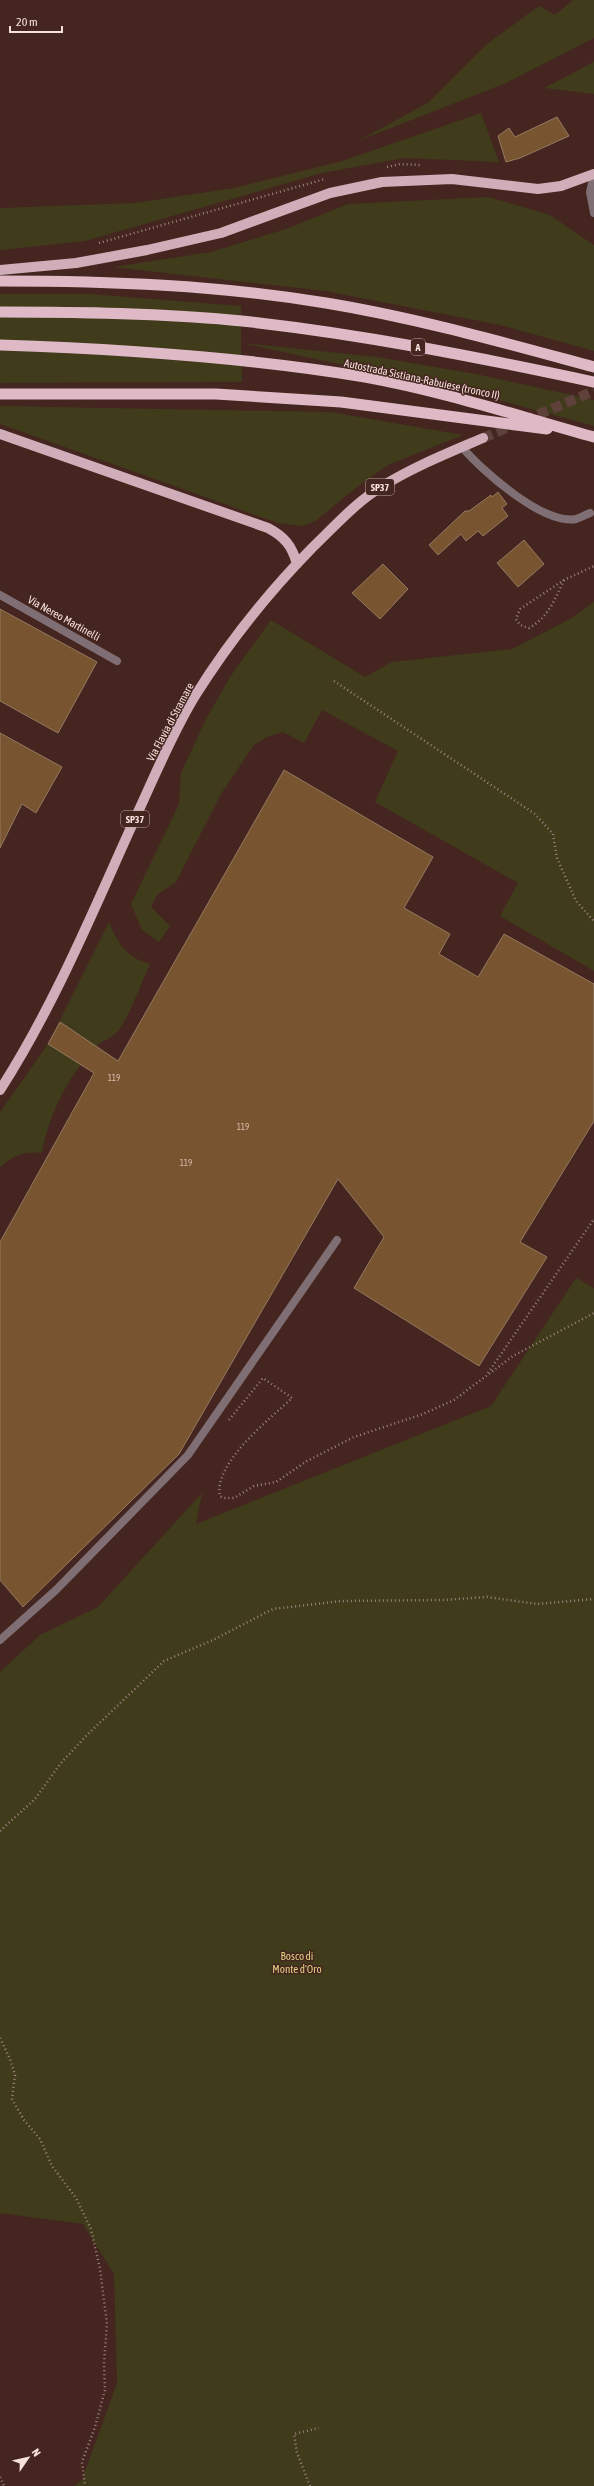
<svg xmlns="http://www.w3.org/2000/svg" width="594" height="2486" viewBox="0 0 594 2486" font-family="'Asap Condensed',sans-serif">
<rect width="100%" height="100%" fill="#44251f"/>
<path fill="#403b1b" d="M573 0H594V38L506 83 358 141 429 102 487 44 539 6 555 15Z
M594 62V94L544 88Z
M481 113 499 162 404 158 322 173 85 241 0 250V208L135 203 234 188 342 161Z
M489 197 550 215 594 245V351L500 325 325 291 113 267 211 252 289 228 348 204Z
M0 294H90L241 306V343L377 357 481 375 594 400V426L469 392 241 343 242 382 0 383Z
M0 406 331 412 463 435 388 465 353 490 317 520 303 526 278 523 0 424Z
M594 602V971L500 916 518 883 375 802 398 751 322 710 304 743 283 732 267 737 254 745 221 794 176 882 157 895 151 907 170 926 159 942 142 930 131 904 179 804 181 773 205 721 230 677 271 620 365 677 392 662 512 649 570 619Z
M109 922C118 944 126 957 150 964 140 985 132 1011 119 1030 113 1038 101 1041 94 1048 68 1077 49 1114 42 1153 24 1151 14 1155 0 1167V1112L48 1044Z
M576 1278 594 1288V2486H74L82 2480 117 2383 114 2274 83 2224 0 2213V1672L40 1635 98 1607 202 1493 196 1524 491 1406Z"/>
<path fill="#795430" stroke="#947a61" d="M557 117 569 136 520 158 506 162 498 136 509 128 515 137Z
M498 492 507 504 502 508 508 516 483 536 478 531 466 541 461 534 438 555 429 545 465 511H469L491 495 492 497Z
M524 540 544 564 518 587 497 563Z
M383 564 408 589 380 619 352 593Z
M0 609 97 662 58 733 0 701Z
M0 733 62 767 36 813 22 804 0 848Z
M284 770 433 857 404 908 450 934 439 954 478 977 504 934 594 984V1121L520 1242 547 1257 479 1366 354 1288 384 1237 338 1179 179 1454 23 1607 0 1580V1242L94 1073 48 1044 60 1022 118 1061Z"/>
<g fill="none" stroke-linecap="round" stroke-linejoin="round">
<path stroke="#5f413c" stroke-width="10" stroke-dasharray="10 5" stroke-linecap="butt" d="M483 438 594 391"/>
<path stroke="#9d837e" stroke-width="2.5" stroke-dasharray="1 3" stroke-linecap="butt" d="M387 167 400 164 420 165
M99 243 325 179
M564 580C555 599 548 618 529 628L520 625 516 619 520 609 564 580 594 566
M334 681 535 814 553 834 557 858 576 901 594 921
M488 1373 594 1219
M229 1420 263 1378 292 1398C270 1419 213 1463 220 1496L223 1498H234L254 1486 276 1482 307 1461 354 1437 423 1414 454 1400 513 1356 594 1313
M0 1831 35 1799 61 1763 86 1736 164 1661 213 1640 273 1609 341 1601 443 1600 487 1597 537 1604 594 1599
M0 2038 10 2059 15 2075 12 2099 24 2120 40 2139 52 2166 76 2198 91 2229 100 2269 107 2324 104 2363 105 2390 95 2427 82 2462 85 2486
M0 2477 4 2486
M310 2486 297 2453 294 2434 319 2428"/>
<path stroke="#7f6e74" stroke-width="8" d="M0 1640 56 1590 188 1455 337 1240"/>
<path stroke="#7f6e74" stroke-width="8" d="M462 447C481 470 543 525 576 519 580 518 585 515 590 513
M0 595 117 661"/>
<path stroke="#7f6e74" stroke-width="8" d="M594 174 590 192 594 213"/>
<path stroke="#cfaeb9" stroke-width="10" d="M0 270 76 263 147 250 221 233 330 193 382 182 452 179 538 189 561 186 594 174
M0 434 268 528C285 537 292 546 297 564
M0 1090C56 1003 95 906 138 812 156 773 173 732 195 696 228 643 269 592 312 548 334 527 355 503 381 487 413 467 448 453 483 438"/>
<path stroke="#dfbac6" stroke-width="11" d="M0 281C109 281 218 285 326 303 417 318 505 343 594 367
M0 312C80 312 162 313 242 321 361 334 477 357 594 382
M0 345C122 349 245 357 365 377 443 391 518 416 594 437
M0 394H216L341 402 547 429"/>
</g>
<g text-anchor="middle" stroke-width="3" stroke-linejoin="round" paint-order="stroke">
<g font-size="9" fill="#d8beb2">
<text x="114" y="1081">119</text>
<text x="243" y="1130">119</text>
<text x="186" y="1166">119</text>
</g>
<g fill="#44251f" stroke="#c1a9a4" stroke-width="1">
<rect x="411" y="339" width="14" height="16" rx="3"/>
<rect x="366" y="479" width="28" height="16" rx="3"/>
<rect x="121" y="811" width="28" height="16" rx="3"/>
</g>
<g font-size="10" font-weight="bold" fill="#f7e1dd">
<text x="418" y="351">A</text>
<text x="380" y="491">SP37</text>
<text x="135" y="823">SP37</text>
</g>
<g font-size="11" fill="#f7e1dd" stroke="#44251f">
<text transform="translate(422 379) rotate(12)" y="4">Autostrada Sistiana-Rabuiese (tronco II)</text>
<text transform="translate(64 618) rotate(29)" y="4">Via Nereo Martinelli</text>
<text transform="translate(170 722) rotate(-62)" y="4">Via Flavia di Stramare</text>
</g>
<g font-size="11" fill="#e2d384" stroke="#44251f">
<text x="297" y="1960">Bosco di<tspan x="297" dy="13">Monte d'Oro</tspan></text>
</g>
</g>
<g transform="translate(28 2458) rotate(56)" stroke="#44251f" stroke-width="3" paint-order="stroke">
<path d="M0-3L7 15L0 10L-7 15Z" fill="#f7e1dd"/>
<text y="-6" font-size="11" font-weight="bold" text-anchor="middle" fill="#f7e1dd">N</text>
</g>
<path d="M10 26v6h52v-6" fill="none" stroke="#f7e1dd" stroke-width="2"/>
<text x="16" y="26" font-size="12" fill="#f7e1dd" stroke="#44251f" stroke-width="3" paint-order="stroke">20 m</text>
</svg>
